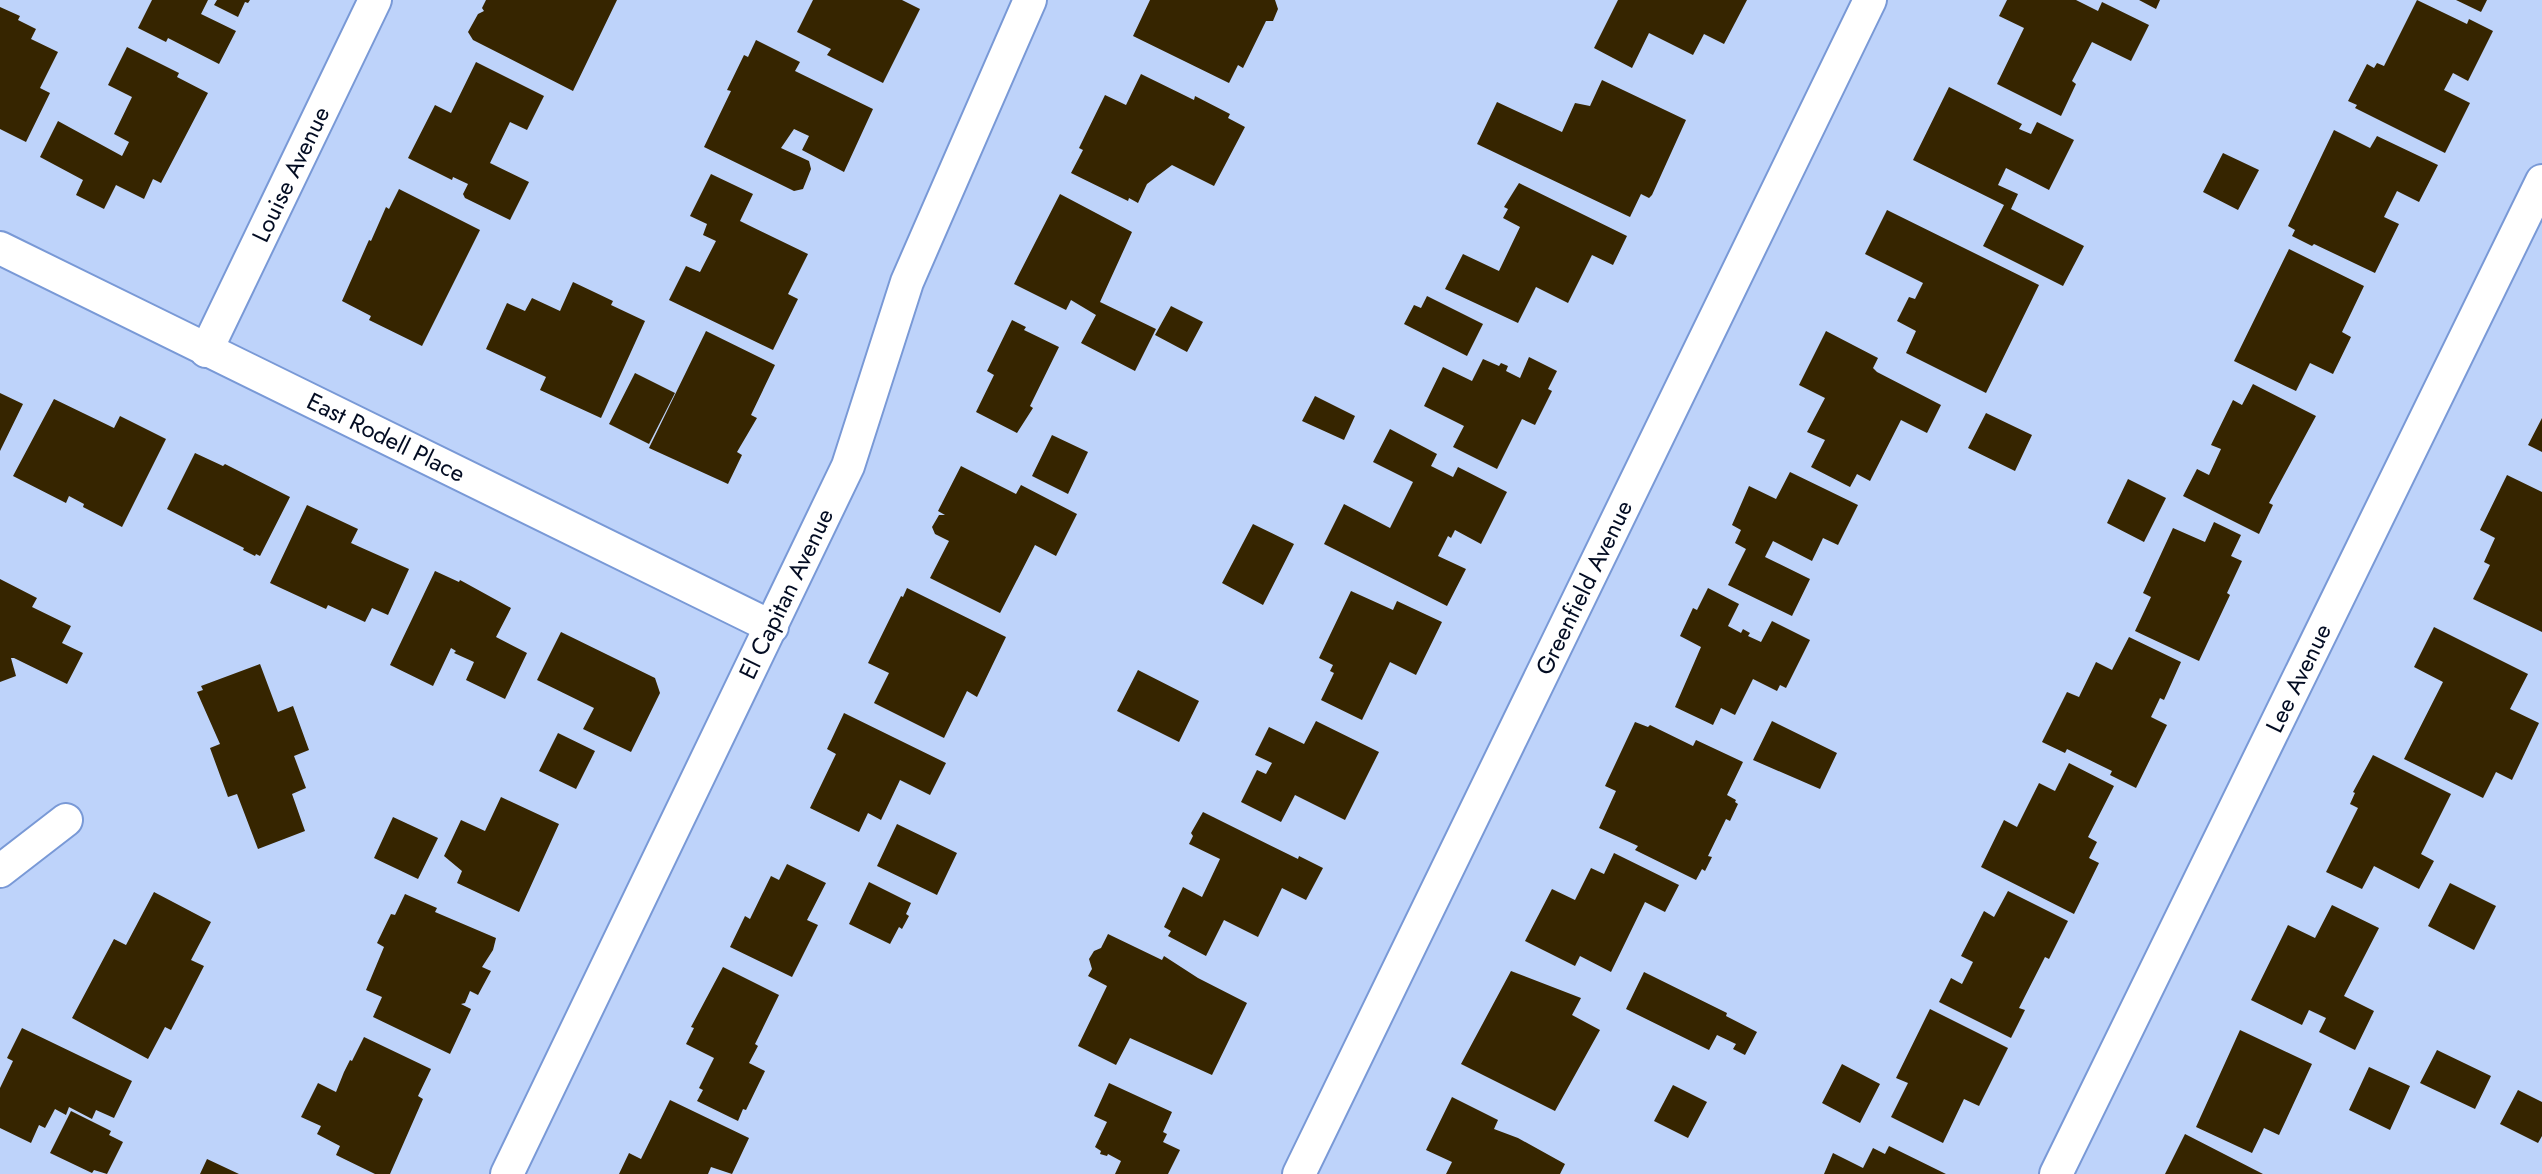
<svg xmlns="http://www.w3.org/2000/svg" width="2542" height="1174" viewBox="0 0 2542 1174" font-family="Jost,sans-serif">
<rect width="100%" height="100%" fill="#bed3fa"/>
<path fill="#362500" d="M152 0H208L201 14 236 31 219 64 168 38 166 42 138 28Z
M217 0H250L248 3 245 2 238 17 214 5Z
M486 0H617L573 91 473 40 468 32 478 14 484 11 482 8Z
M813 0H902L920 9 883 83 827 55 831 49 797 32Z
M1150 0H1275L1278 9 1273 21H1266L1243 68 1238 65 1229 83 1133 36Z
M1618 0H1747L1724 44 1704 34 1693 55 1649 33 1632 68 1594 48Z
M2007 0H2076L2098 11 2102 2 2149 25 2131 61 2092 42 2072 81 2076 84 2061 116 1997 84 2024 28 1999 16Z
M2139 0H2160L2156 9Z
M2417 0 2467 24 2469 19 2493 31 2468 81 2453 73 2444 90 2470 103 2445 153 2355 108 2357 105 2348 101 2367 64 2374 68 2377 63 2384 66Z
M2456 0H2487L2481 12Z
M0 7 20 16 18 20 36 29 31 39 58 52 40 88 50 93 26 142 0 129Z
M756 40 800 62 795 71 873 109 844 172 802 150 809 136 794 129 781 148 809 161 811 169 803 189 794 191 704 147 731 91 727 90 744 55 748 57Z
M127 47 179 73 177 77 208 93 161 183 153 179 144 199 116 185 104 209 76 195 83 180 40 157 58 121 122 156 129 142 114 134 132 97 108 85Z
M476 62 544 96 527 130 510 122 490 163 529 182 510 220 465 198 463 194 468 184 453 177 452 180 408 158 435 105 451 113Z
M1141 74 1194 100 1195 96 1230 114 1228 118 1245 127 1214 186 1172 165 1147 184 1138 203 1129 198 1128 201 1071 173 1083 150 1079 148 1105 95 1126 105Z
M1602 80 1686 120 1652 195 1649 198 1641 194 1630 217 1477 144 1497 102 1562 132 1575 103 1590 106Z
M1949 87 2022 124 2019 129 2031 134 2037 122 2074 140 2049 190 2006 168 1998 185 2018 194 2011 209 2084 246 2063 286 1983 246 2004 205 1913 160Z
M2334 130 2370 148 2377 136 2438 165 2419 202 2397 191 2384 217 2399 224 2375 273 2314 244 2312 246 2292 236 2295 230 2288 226Z
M2223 153 2259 170 2238 210 2203 192Z
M711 174 753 194 740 221 808 254 788 294 798 299 773 350 669 300 686 266 700 272 716 241 703 235 707 224 690 216Z
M1519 183 1627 236 1613 265 1592 255 1568 303 1536 287 1518 323 1445 289 1463 254 1499 271 1520 227 1503 218 1508 209 1504 207Z
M399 189 480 230 422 346 369 320 371 316 342 301 369 240 371 241 386 207 389 209Z
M1060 194 1132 232 1100 302 1156 329 1135 371 1081 343 1096 315 1071 300 1066 310 1014 284Z
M1887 210 2039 285 1986 393 1906 353 1916 331 1897 321 1909 297 1915 299 1923 283 1865 254Z
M2289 249 2364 286 2342 332 2351 337 2333 374 2310 363 2296 391 2234 361Z
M573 282 613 301 611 305 645 321 601 418 540 390 546 377 486 349 507 303 525 311 532 298 560 311Z
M1427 296 1483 324 1467 356 1404 324 1414 305 1421 308Z
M1171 306 1203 322 1187 352 1155 335Z
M1012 320 1026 327 1024 330 1059 347 1030 406 1033 408 1017 433 976 412 994 375 987 371Z
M706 331 775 365 751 415 757 418 737 452 742 455 728 484 649 448Z
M1826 331 1878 358 1873 368 1877 372 1941 405 1927 433 1901 420 1870 481 1857 474 1850 487 1811 467 1825 440 1807 432 1825 398 1799 385Z
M1529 357 1557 371 1548 389 1552 391 1535 425 1522 419 1497 469 1453 447 1464 426 1424 406 1443 367 1472 381 1483 359 1499 366 1501 363 1508 366 1506 371 1520 378Z
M635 373 675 393 649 444 609 424Z
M2253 384 2316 416 2269 503 2273 505 2259 534 2183 496 2197 469 2209 475 2221 449 2211 445 2233 400 2242 405Z
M0 393 23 404 0 451Z
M1315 396 1355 416 1344 440 1302 421Z
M54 399 114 428 120 416 166 439 122 527 83 507 84 504 69 496 66 503 13 476Z
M1986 413 2032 435 2015 471 1968 448Z
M2542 418V452L2528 445Z
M1390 429 1437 454 1431 466 1453 477 1458 467 1507 492 1481 544 1455 530 1451 538 1448 536 1438 556 1466 569 1447 606 1324 544 1344 504 1390 528 1413 482 1373 462Z
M1052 435 1088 452 1068 494 1032 476Z
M195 453 223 466 225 464 290 497 260 556 256 554 255 556 243 550 244 548 167 509Z
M961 466 1016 494 1021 485 1077 514 1056 556 1035 545 1000 613 930 578 949 541 935 534 932 527 939 515H945L938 511Z
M1790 472 1858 505 1838 545 1823 538 1812 561 1773 541 1765 557 1810 579 1792 616 1728 585 1746 549 1735 543 1741 530 1732 525 1749 486 1776 499Z
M2507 475 2542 492V632L2473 599 2490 565 2484 562 2495 538 2480 530Z
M2128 479 2166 498 2144 542 2107 523Z
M307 505 358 529 351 543 409 569 388 615 372 608 365 622 328 605 326 609 270 583Z
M2214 522 2241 535 2231 556 2242 561 2227 593 2230 595 2199 661 2135 631 2151 597 2143 593 2173 528 2205 542Z
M1253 524 1294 544 1263 605 1222 583Z
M435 571 459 582 460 580 511 608 496 637 527 653 505 699 466 680 474 662 454 653 456 651 451 648 433 686 390 665Z
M0 579 37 598 32 607 71 626 62 643 83 653 67 684 14 658H11L16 676 0 682Z
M907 588 1006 637 977 697 967 691 944 738 874 703 889 673 868 663 901 596 903 597Z
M1708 588 1739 604 1728 626 1741 633 1743 629 1750 633 1748 636 1761 642 1772 621 1810 640 1786 688 1780 685 1777 691 1753 679 1735 715 1721 708 1713 725 1675 707 1701 647 1680 636 1693 608 1697 610Z
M1351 591 1393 610 1397 601 1442 622 1416 675 1390 662 1362 720 1321 700 1334 673 1330 671 1333 665 1319 658Z
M2434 627 2528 674 2510 709 2539 723 2512 780 2496 772 2483 798 2404 759 2443 682 2414 667Z
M561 632 655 678 660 693 631 752 583 729 594 708 537 680Z
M2129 637 2181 662 2164 700 2160 698 2151 717 2167 725 2136 788 2110 775 2112 771 2067 749 2065 753 2042 742 2067 692 2079 697 2096 662 2112 670Z
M260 664 278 712 293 706 309 750 294 756 306 788 292 794 305 831 258 849 237 794 228 797 210 748 220 744 197 692 203 690 201 686Z
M1138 670 1199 701 1179 742 1117 711Z
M844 713 946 763 930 795 900 780 881 820 868 813 859 832 810 808 836 754 827 749Z
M1316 721 1379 752 1345 820 1295 795 1281 822 1241 802 1257 770 1266 774 1272 763 1255 755 1269 727 1304 744Z
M1772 721 1837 753 1820 789 1753 760Z
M1635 722 1648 727 1650 725 1693 746 1696 740 1743 762 1727 795 1736 800 1735 802 1738 804 1730 821 1726 819 1708 856 1712 857 1705 871 1702 869 1696 880 1635 850 1638 846 1599 828 1616 791 1605 786Z
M558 733 595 751 576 789 539 771Z
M2373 755 2451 794 2421 854 2434 861 2419 889 2374 866 2362 889 2326 872 2358 808 2350 804 2355 793 2353 792Z
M2069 763 2114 786 2088 837 2097 842 2089 858 2099 863 2074 914 1981 867 2004 820 2017 827 2039 783 2055 791Z
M501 797 559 824 519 912 457 883 462 871 444 856 461 820 485 831Z
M1203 812 1298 859 1299 856 1323 868 1306 900 1282 888 1258 937 1224 920 1206 956 1168 936 1171 931 1164 927 1183 887 1202 897 1220 859 1189 844 1193 836 1191 833Z
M393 817 438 838 418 879 374 858Z
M897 824 957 853 937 895 877 866Z
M1614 853 1679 885 1665 912 1645 902 1611 972 1580 956 1575 966 1525 941 1552 889 1575 900 1591 868 1604 874Z
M787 864 826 883 807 920 818 925 792 977 730 947 745 916 750 919 771 876 779 880Z
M869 882 911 903 906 914 909 916 902 929 899 927 890 944 849 924Z
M2450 883 2496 906 2474 950 2428 926Z
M2008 891 2068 921 2049 959 2045 957 2019 1008 2025 1010 2011 1038 1939 1002 1951 978 1962 984 1973 962 1961 956 1984 911 1994 917Z
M154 892 211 922 191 960 204 966 171 1030 165 1027 148 1059 72 1018 114 939 126 945Z
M405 894 437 908 435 912 496 938 493 950 482 967 491 971 478 995 470 991 465 1003 461 1004 471 1009 450 1054 373 1017 382 997 366 990 384 947 377 943 391 914 395 915Z
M2332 905 2379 928 2344 996 2374 1011 2355 1050 2319 1032 2326 1018 2309 1010 2302 1025 2251 1000 2288 925 2315 938Z
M1108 934 1162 960 1164 956 1198 978 1247 1003 1212 1075 1130 1038 1116 1065 1078 1046 1107 986 1088 976 1092 969 1089 959 1094 951 1101 948Z
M723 967 779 995 755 1044 758 1046 749 1063 765 1071 746 1110 743 1109 738 1121 697 1101 703 1090 699 1088 714 1058 686 1044 694 1028 691 1027Z
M1511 971 1581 998 1572 1015 1600 1030 1555 1111 1461 1064Z
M1644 972 1727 1013 1726 1016 1757 1032 1745 1055 1733 1049 1736 1044 1717 1035 1709 1050 1626 1009Z
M1930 1009 2008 1048 1979 1106 1964 1099 1943 1143 1891 1117 1908 1083 1896 1078Z
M22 1028 132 1081 114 1118 96 1110 92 1119 69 1107 66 1115 55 1109 45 1128 39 1125 31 1143 0 1128V1088L13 1061 7 1058Z
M2240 1030 2312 1064 2279 1135 2264 1128 2252 1153 2196 1127Z
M364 1037 431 1069 418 1096 423 1099 390 1174H375L336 1155 340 1146 317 1134 321 1126 301 1117 318 1083 336 1092 344 1072 350 1060 352 1061Z
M2437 1050 2491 1076 2475 1109 2420 1083Z
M1842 1064 1880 1084 1860 1123 1822 1103Z
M2369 1067 2410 1086 2390 1130 2349 1110Z
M1109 1083 1172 1112 1163 1132 1167 1134 1163 1142 1180 1150 1168 1174H1115L1121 1161 1108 1154 1107 1156 1100 1154 1101 1151 1095 1147 1107 1122 1094 1116Z
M1673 1085 1707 1102 1688 1138 1654 1121Z
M2518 1090 2542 1102V1136L2538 1143 2500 1124Z
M1452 1097 1498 1120 1494 1129 1518 1138 1565 1164 1560 1174H1446L1452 1162 1426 1150Z
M670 1100 749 1138 732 1174 711 1167 708 1174H619L629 1153 641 1159Z
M71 1111 111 1131 109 1135 123 1142 107 1174 94 1170 92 1173 50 1153Z
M2185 1134 2263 1174H2165Z
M1889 1146 1946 1174H1824L1833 1153 1863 1168 1873 1148 1885 1154Z
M207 1159 239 1174H200Z"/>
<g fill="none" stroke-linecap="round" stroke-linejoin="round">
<defs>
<g id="minor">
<path id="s1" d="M0 248 772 627"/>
<path id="s2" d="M206 351 375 0"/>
<path d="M0 871 66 820"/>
<path id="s3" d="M507 1174 848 466 907 282 1030 0"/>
<path id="s4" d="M1299 1174 1870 0"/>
<path id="s5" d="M2056 1174 2542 181"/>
</g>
</defs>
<use href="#minor" stroke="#7999d6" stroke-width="36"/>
<use href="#minor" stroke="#fff" stroke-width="32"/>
</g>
<g text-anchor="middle" stroke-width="8" stroke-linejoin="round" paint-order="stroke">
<g font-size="24" fill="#030c22" stroke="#d1e0fa">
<text dy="8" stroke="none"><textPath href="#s2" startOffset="196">Louise Avenue</textPath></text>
<text dy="8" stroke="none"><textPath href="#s1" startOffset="430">East Rodell Place</textPath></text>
<text dy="8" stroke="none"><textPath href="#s4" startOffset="652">Greenfield Avenue</textPath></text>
<text dy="8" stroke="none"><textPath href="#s3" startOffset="644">El Capitan Avenue</textPath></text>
<text dy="8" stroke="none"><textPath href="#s5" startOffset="552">Lee Avenue</textPath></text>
</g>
</g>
</svg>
